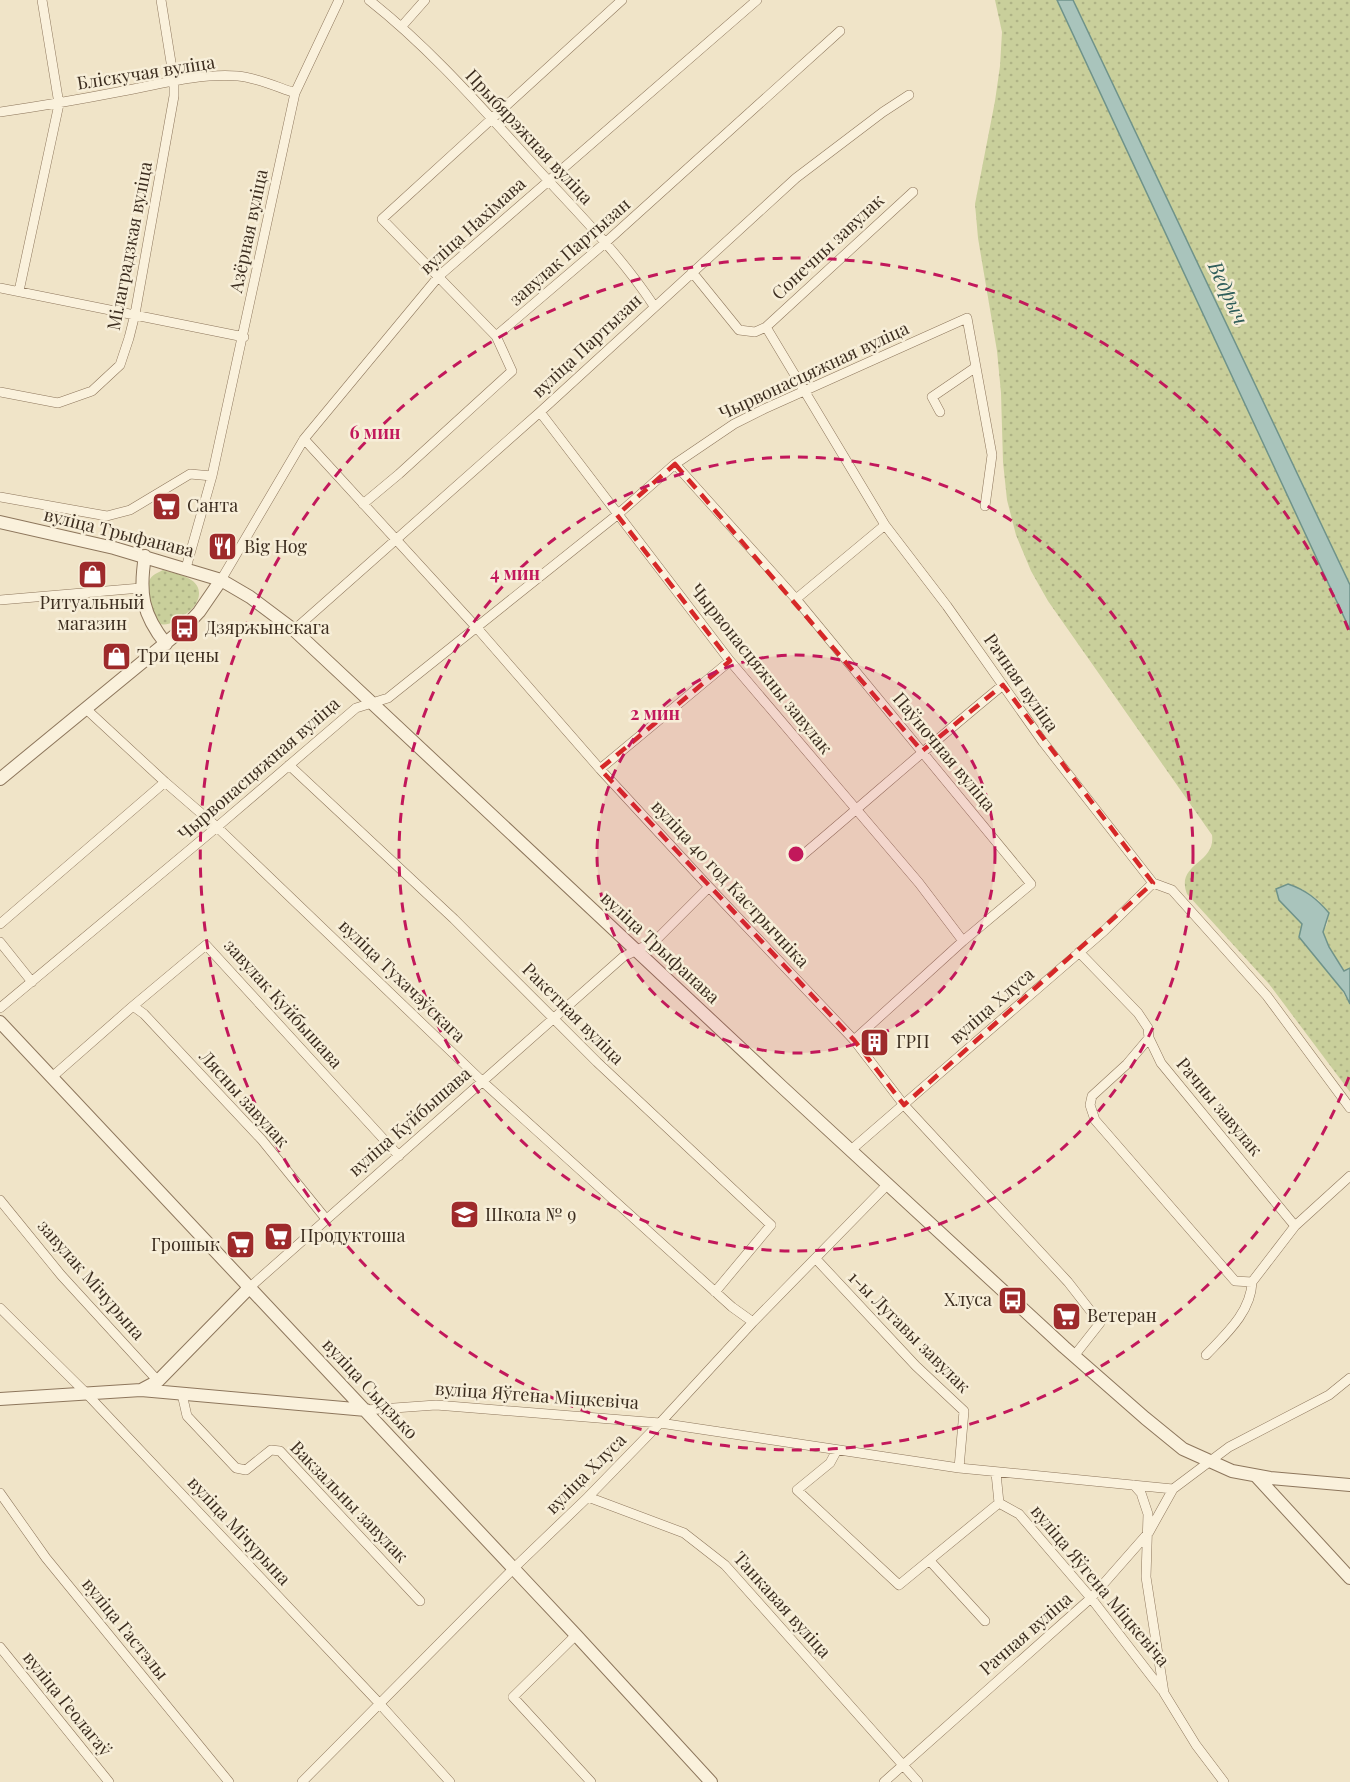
<svg xmlns="http://www.w3.org/2000/svg" width="1350" height="1782" viewBox="0 0 1350 1782" font-family="'Playfair Display',serif">
<defs>
<pattern id="grass-dots" width="8" height="8" patternUnits="userSpaceOnUse" patternTransform="scale(1.5)"><rect width="8" height="8" fill="#c9cf9b"/><path d="M2 2h.1M6 6h.1" fill="none" stroke="#aeb285" stroke-width="1.8" stroke-linecap="round"/></pattern>
</defs>
<rect width="100%" height="100%" fill="#f0e4c8"/>
<path fill="url(#grass-dots)" d="M995 0H1057L1350 630V968L1345 971 1329 947 1323 932 1327 924 1329 913 1318 900 1302 889 1279 900 1302 924 1350 1004V1092L1269 984 1187 894C1175 863 1216 864 1212 835L1048 601 1031 571 1016 535 1007 500 1003 462 1001 393 997 351 978 238 975 204 995 101 1000 66 1002 32Z
M1073 0H1350V585Z
M163 570C176 574 200 577 199 594 199 601 193 609 187 613 165 631 151 629 149 599 148 593 146 586 149 581 152 574 158 573 163 570Z"/>
<path fill="#a9c4bc" stroke="#6f938a" stroke-width="1.5" d="M1057 0H1073L1350 585V630Z
M1288 884C1306 890 1317 899 1329 913L1323 932 1329 947 1344 971 1350 968V1004L1344 992 1299 937 1302 924 1279 900 1276 889Z"/>
<g fill="none" stroke-linecap="round" stroke-linejoin="round">
<defs>
<path id="minor" d="M369 0C430 48 481 107 533 164 575 210 620 254 654 306
M402 26 425 0
M0 112C42 106 82 99 123 91 160 84 200 73 238 76 258 78 277 87 295 93
M692 272 739 330 755 332 766 327 885 525 947 606 1043 742 1153 883 1172 890 1267 996 1350 1108
M0 288 244 337
M19 291 59 104 42 0
M766 327 913 192
M496 336 605 243 840 31
M0 392 58 403 92 391 120 365 129 338 135 314 174 96V81L161 0
M540 412 730 661 919 883 963 941
M940 412 932 397 976 367
M304 439 477 628 600 769 709 887 854 1040 904 1105 1068 1282 1100 1323 1074 1356
M675 464 796 599 1031 884 963 941 854 1040
M0 497 107 516 130 510 190 474 212 476
M363 504 399 474 512 371 496 336 382 219 622 0
M186 568 212 476 295 93 339 0
M221 580 304 439 439 276 757 0
M796 599 885 525
M0 600 141 588
M294 630 540 412 796 178 883 112 909 95
M85 708 165 782 217 827 483 1082 732 1307 753 1322
M289 765 454 919 597 1062 771 1225 715 1292
M600 769 730 661
M798 859C867 801 933 742 1003 685
M0 924 165 782
M0 942 32 982
M1079 952 1138 1013 1148 1028 1149 1038 1161 1063 1295 1226
M133 1006 144 1014 262 1140 326 1219
M0 1008 217 827 356 708 388 698 617 515 675 464 734 424 764 409 967 318 992 455 985 506
M1149 1038 1127 1064 1092 1096 1090 1105 1095 1120 1235 1281 1252 1282 1295 1226 1350 1176
M52 1077 133 1006 206 945 399 1156
M851 1150 1104 931 1153 883
M0 1200 61 1275 158 1381
M816 1259 916 1366 964 1411 959 1468
M249 1288 623 957 655 941 709 887
M0 1308 85 1392 379 1703 450 1782
M1206 1355C1226 1334 1251 1312 1252 1282
M182 1394 187 1416 236 1468 246 1470 271 1450 280 1451 420 1601
M366 1410 436 1405 660 1423 959 1468 1173 1489
M837 1450 830 1463 797 1490 899 1585 999 1503
M996 1473 999 1503 1019 1514 1091 1598 1162 1690
M1134 1485 1141 1493 1148 1514 1146 1577 1164 1693 1196 1745 1224 1782
M0 1493 46 1558 229 1782
M588 1497 684 1533 725 1565 918 1782
M930 1561 985 1621
M576 1635 513 1697 591 1782
M0 1647 109 1782
M302 1782 514 1568 588 1497 660 1423 753 1322 888 1184
M884 1782 1091 1598 1149 1532 1173 1489 1229 1447 1329 1395 1350 1378"/>
<path id="tertiary" d="M0 522 114 548 221 580 250 597 294 630 781 1086 1064 1347 1145 1418 1183 1449 1232 1471 1270 1478 1350 1485
M145 556C139 593 142 614 166 644
M0 779 184 628 199 612 221 580
M0 1022 576 1635 711 1782
M141 1390 158 1381 249 1288
M0 1399 141 1390 366 1410
M1256 1476 1350 1578"/>
</defs>
<use href="#minor" stroke="#8d765c" stroke-width="10"/>
<use href="#tertiary" stroke="#8d765c" stroke-width="14"/>
<use href="#minor" stroke="#faf1dc" stroke-width="9"/>
<use href="#tertiary" stroke="#faf1dc" stroke-width="12"/>
</g>
<path fill="none" stroke="#d62828" stroke-width="4.5" stroke-dasharray="12 8" stroke-linejoin="round" d="M675 464 922 751 1003 685 1153 883 904 1105 854 1040 600 769 730 661 617 515Z"/>
<circle cx="796" cy="854" r="199" fill="#c2185b" fill-opacity=".12"/>
<g fill="none" stroke="#c2185b" stroke-width="3" stroke-dasharray="10 8">
<circle cx="796" cy="854" r="199"/>
<circle cx="796" cy="854" r="397"/>
<path d="M1349 1077A596 596 0 1 1 1349 631"/>
</g>
<defs>
<symbol id="supermarket-square" viewBox="-11 -11 22 22"><rect x="-9" y="-9" width="18" height="18" rx="4" fill="#9e2a2b" stroke="#f7eed8"/><path d="M-6-5.5h2.5l.6 2H6L4.5 2H-2.5L-4.4-4H-6ZM-1.5 3.2a1.3 1.3 0 1 0 .1 0ZM3 3.2a1.3 1.3 0 1 0 .1 0Z" fill="#fff"/></symbol>
<symbol id="restaurant-square" viewBox="-11 -11 22 22"><rect x="-9" y="-9" width="18" height="18" rx="4" fill="#9e2a2b" stroke="#f7eed8"/><path d="M-5-6h1v4h1v-4h1v4h1v-4h1v5L-1.5 .5V6h-2V.5L-5-1ZM5-6V6H3V1.5H1.5Q1.5-4 5-6Z" fill="#fff"/></symbol>
<symbol id="shop-square" viewBox="-11 -11 22 22"><rect x="-9" y="-9" width="18" height="18" rx="4" fill="#9e2a2b" stroke="#f7eed8"/><path d="M-5-2.5h2.3a2.7 3.5 0 0 1 5.4 0H5L5.5 6h-11ZM-1.5-2.5h3a1.5 2.3 0 0 0-3 0Z" fill="#fff"/></symbol>
<symbol id="bus-square" viewBox="-11 -11 22 22"><rect x="-9" y="-9" width="18" height="18" rx="4" fill="#9e2a2b" stroke="#f7eed8"/><path d="M-5-6H5V4H4V6H2V4H-2V6H-4V4H-5ZM-3.5-4V0h7V-4ZM-3.5 1.2v1.5H-2V1.2ZM2 1.2v1.5H3.5V1.2Z" fill="#fff"/></symbol>
<symbol id="building-square" viewBox="-11 -11 22 22"><rect x="-9" y="-9" width="18" height="18" rx="4" fill="#9e2a2b" stroke="#f7eed8"/><path d="M-4-6H4V6H1V3H-1V6H-4ZM-2.5-4.3h1.7v1.8h-1.7ZM.8-4.3h1.7v1.8H.8ZM-2.5-1h1.7V.8h-1.7ZM.8-1h1.7V.8H.8Z" fill="#fff"/></symbol>
<symbol id="school-square" viewBox="-11 -11 22 22"><rect x="-9" y="-9" width="18" height="18" rx="4" fill="#9e2a2b" stroke="#f7eed8"/><path d="M0-5L7-2L0 1L-7-2ZM-4 1L0 2.5L4 1V4Q0 6-4 4Z" fill="#fff"/></symbol>
</defs>
<g fill-rule="evenodd">
<use href="#supermarket-square" x="150" y="490" width="33" height="33"/>
<use href="#restaurant-square" x="206" y="530" width="33" height="33"/>
<use href="#shop-square" x="76" y="558" width="33" height="33"/>
<use href="#bus-square" x="168" y="612" width="33" height="33"/>
<use href="#shop-square" x="100" y="640" width="33" height="33"/>
<use href="#building-square" x="858" y="1026" width="33" height="33"/>
<use href="#school-square" x="448" y="1198" width="33" height="33"/>
<use href="#supermarket-square" x="262" y="1220" width="33" height="33"/>
<use href="#supermarket-square" x="224" y="1228" width="33" height="33"/>
<use href="#bus-square" x="996" y="1284" width="33" height="33"/>
<use href="#supermarket-square" x="1050" y="1300" width="33" height="33"/>
</g>
<g text-anchor="middle" stroke-width="5" stroke-linejoin="round" paint-order="stroke">
<g font-size="18" fill="#3d2e20" stroke="#f7eed8">
<text transform="translate(146 73) rotate(-9)" y="6">Бліскучая вуліца</text>
<text transform="translate(529 137) rotate(47)" y="6">Прыбярэжная вуліца</text>
<text transform="translate(473 226) rotate(-42)" y="6">вуліца Нахімава</text>
<text transform="translate(249 231) rotate(-78)" y="6">Азёрная вуліца</text>
<text transform="translate(130 246) rotate(-79)" y="6">Мілаградзкая вуліца</text>
<text transform="translate(828 247) rotate(-43)" y="6">Сонечны завулак</text>
<text transform="translate(570 252) rotate(-41)" y="6">завулак Партызан</text>
<text transform="translate(587 346) rotate(-43)" y="6">вуліца Партызан</text>
<text transform="translate(814 371) rotate(-25)" y="6">Чырвонасцяжная вуліца</text>
<text transform="translate(119 533) rotate(14)" y="6">вуліца Трыфанава</text>
<text transform="translate(761 669) rotate(51)" y="6">Чырвонасцяжны завулак</text>
<text transform="translate(1021 683) rotate(55)" y="6">Рачная вуліца</text>
<text transform="translate(944 752) rotate(50)" y="6">Паўночная вуліца</text>
<text transform="translate(259 769) rotate(-41)" y="6">Чырвонасцяжная вуліца</text>
<text transform="translate(730 884) rotate(47)" y="6">вуліца 40 год Кастрычніка</text>
<text transform="translate(660 948) rotate(43)" y="6">вуліца Трыфанава</text>
<text transform="translate(402 981) rotate(44)" y="6">вуліца Тухачэўскага</text>
<text transform="translate(283 1004) rotate(48)" y="6">завулак Куйбышава</text>
<text transform="translate(992 1006) rotate(-41)" y="6">вуліца Хлуса</text>
<text transform="translate(573 1014) rotate(45)" y="6">Ракетная вуліца</text>
<text transform="translate(244 1099) rotate(48)" y="6">Лясны завулак</text>
<text transform="translate(1219 1107) rotate(50)" y="6">Рачны завулак</text>
<text transform="translate(410 1122) rotate(-41)" y="6">вуліца Куйбышава</text>
<text transform="translate(91 1280) rotate(49)" y="6">завулак Мічурына</text>
<text transform="translate(909 1332) rotate(45)" y="6">1-ы Лугавы завулак</text>
<text transform="translate(370 1389) rotate(47)" y="6">вуліца Сыдзько</text>
<text transform="translate(537 1396) rotate(4)" y="6">вуліца Яўгена Міцкевіча</text>
<text transform="translate(586 1474) rotate(-45)" y="6">вуліца Хлуса</text>
<text transform="translate(349 1502) rotate(46)" y="6">Вакзальны завулак</text>
<text transform="translate(239 1531) rotate(47)" y="6">вуліца Мічурына</text>
<text transform="translate(1100 1586) rotate(50)" y="6">вуліца Яўгена Міцкевіча</text>
<text transform="translate(782 1605) rotate(48)" y="6">Танкавая вуліца</text>
<text transform="translate(125 1629) rotate(51)" y="6">вуліца Гастэлы</text>
<text transform="translate(1026 1634) rotate(-41)" y="6">Рачная вуліца</text>
<text transform="translate(67 1704) rotate(51)" y="6">вуліца Геолагаў</text>
</g>
<g font-size="18" fill="#3d2e20" stroke="#f7eed8" text-anchor="start">
<text x="187" y="512">Санта</text>
<text x="244" y="553">Big Hog</text>
<text x="92" y="609" text-anchor="middle">Ритуальный<tspan x="92" dy="21">магазин</tspan></text>
<text x="205" y="634">Дзяржынскага</text>
<text x="137" y="662">Три цены</text>
<text x="896" y="1048">ГРП</text>
<text x="485" y="1221">Школа № 9</text>
<text x="300" y="1242">Продуктоша</text>
<text x="220" y="1251" text-anchor="end">Грошык</text>
<text x="992" y="1306" text-anchor="end">Хлуса</text>
<text x="1087" y="1322">Ветеран</text>
</g>
<g font-size="20" font-style="italic" fill="#2f5d5a" stroke="#f7eed8">
<text transform="translate(1228 293) rotate(65)" y="7">Ведрыч</text>
</g>
</g>
<circle cx="796" cy="854" r="9" fill="#c2185b" stroke="#f7eed8" stroke-width="3"/>
<g font-size="18" text-anchor="middle" font-weight="bold" fill="#c2185b" stroke="#f7eed8" stroke-width="5" stroke-linejoin="round" paint-order="stroke">
<text x="375" y="439">6 мин</text>
<text x="515" y="580">4 мин</text>
<text x="655" y="720">2 мин</text>
</g>
</svg>
